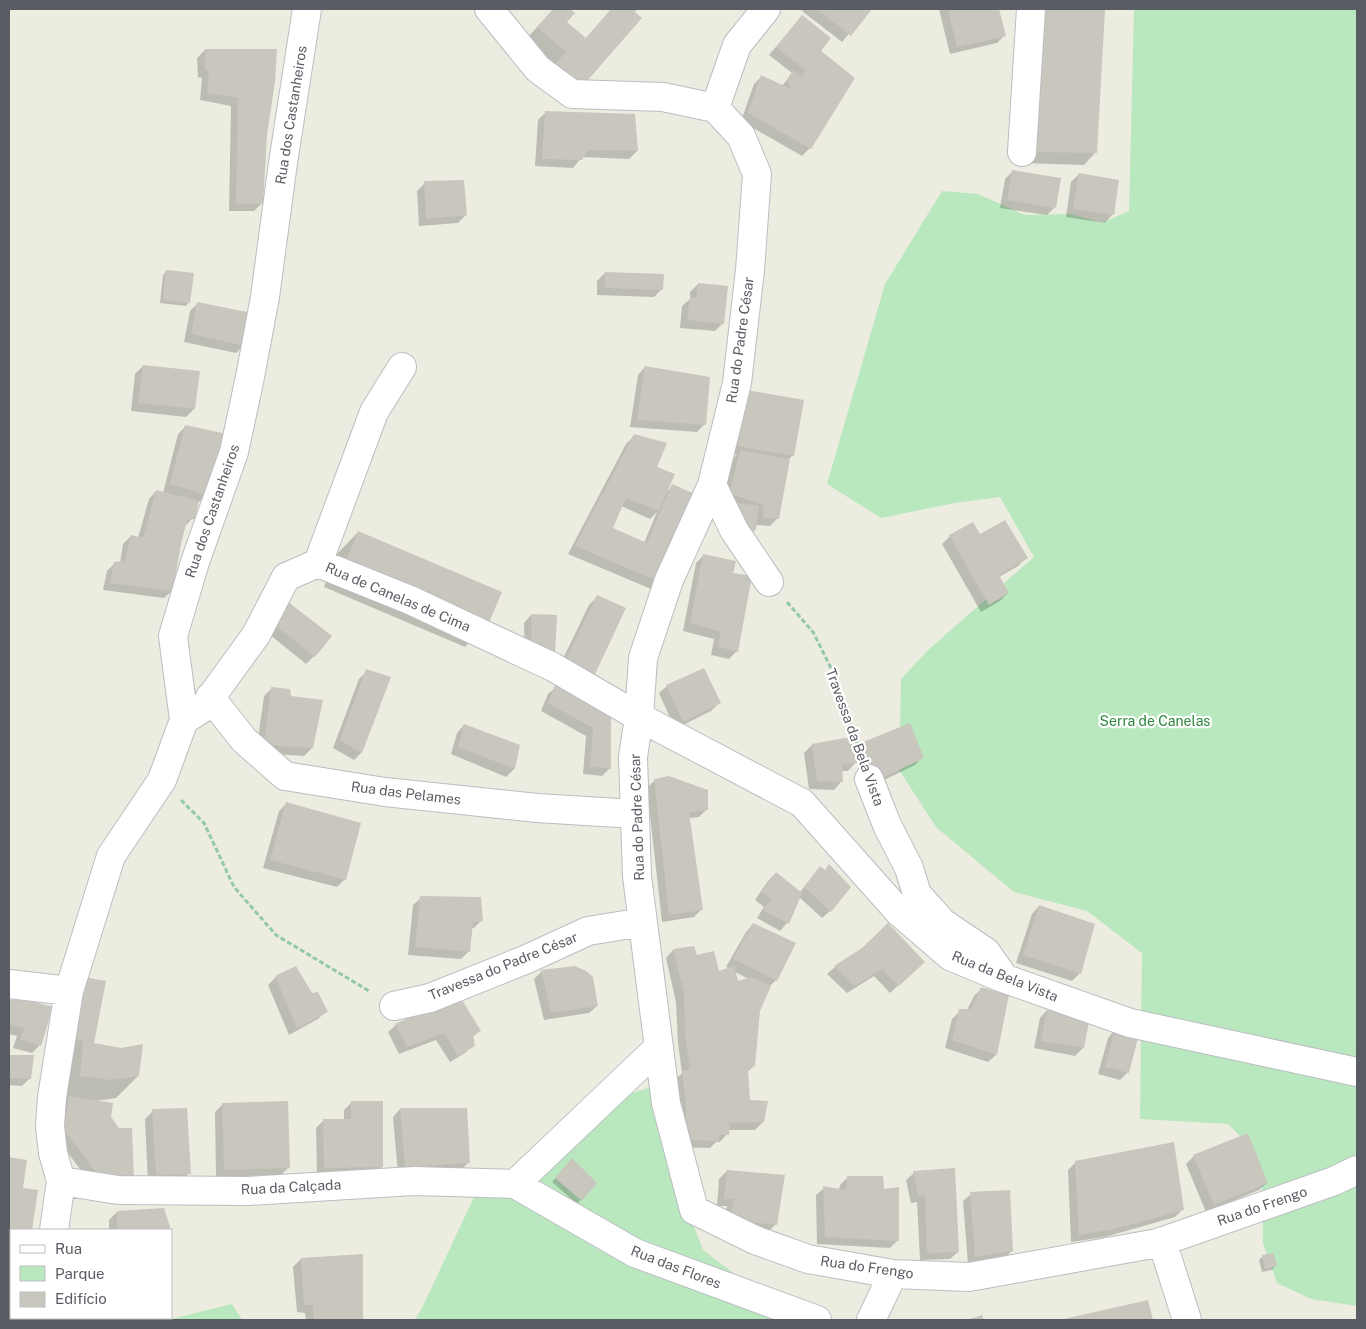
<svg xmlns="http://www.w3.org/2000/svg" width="1366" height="1329" viewBox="0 0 1366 1329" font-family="'Public Sans',sans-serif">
<rect width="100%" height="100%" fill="#edece0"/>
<path fill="#b9e8be" d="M1134 9H1357V1306L1311 1299 1277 1283 1263 1243 1262 1183 1242 1138 1228 1124 1140 1119 1142 953 1087 911 1014 892 936 827 899 770 901 679 927 651 1034 557 1000 497 955 503 881 518 827 484 885 284 942 191 978 194 1025 215 1071 214 1102 223 1129 211Z
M651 1087 664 1149 703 1250 795 1320H415L423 1306 474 1197 522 1163 586 1108Z
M232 1304 242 1320H167Z"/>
<path fill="#0003" fill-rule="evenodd" d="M554 9H568L573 13 565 22 585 39 612 9H629L633 12 631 9H638L555 65 526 39Z
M804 9H870L842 42 802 11Z
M939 9H998L1004 36 997 43 950 54Z
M1030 9H1104L1095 153 1084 165 1022 163Z
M802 16 819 51 810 148 802 156 741 121 754 84 762 76 782 86 792 73 769 55Z
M205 50 266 135 262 203 254 211H229L231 106 200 100 202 78 198 77 197 58Z
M545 113 637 151 629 159 582 157 573 168 535 166 538 120Z
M1013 171 1054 208 1047 215 1000 208 1005 179Z
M1079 174 1112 215 1105 223 1066 217 1071 182Z
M425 183 466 215 458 223 419 226 417 191Z
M167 271 189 302 186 306 160 303 163 275Z
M605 273 662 289 654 297 597 295V281Z
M698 284 723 323 715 331 680 328 682 306 690 299V292Z
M198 303 244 345 236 353 184 342 190 311Z
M143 366 194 409 186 417 131 411 135 374Z
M645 367 705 424 697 432 630 427 638 375Z
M739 400 793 455 788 460 778 518 770 526 756 525 755 530 747 537 722 502 732 459 737 455 730 454Z
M186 426 207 494 199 502 198 501 193 518 184 527 172 591 164 598 103 590 107 571 115 563H120L123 544 131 536 138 538 149 499 156 491 163 493 178 434Z
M634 436 656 467 666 492 673 486 659 581 651 589 568 554 626 444ZM621 506 650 519 657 512 644 543 611 529Z
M972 524 980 536 1026 558 1018 566 999 577 1008 593 1000 601 981 612 942 544 950 536Z
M358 532 487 624 465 647 324 587 336 555Z
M704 555 731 573 737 651 729 659 711 655 714 639 683 631 696 563Z
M597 597 594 673 586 681 558 669 589 605Z
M280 610 314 656 306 664 264 630Z
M531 615 556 617 525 661 524 623Z
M367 671 361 753 354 760 333 748 359 679Z
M667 686 719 703 711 711 675 729 659 693Z
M556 687 609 718 610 768 602 776 583 774 586 736 541 711 548 694Z
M272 688 312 748 304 756 256 753 264 696Z
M909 724 922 757 915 765 868 788 857 761 848 771H841V782L834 790 809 789 804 753 812 745 853 753 861 744Z
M464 725 519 745 514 769 506 777 451 754 457 733Z
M655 780 707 809 699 817 689 818 702 909 694 917 662 922 647 788Z
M287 803 345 879 337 887 263 868 279 811Z
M776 873 800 892 813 876 830 911 822 918 799 897 787 923 780 931 757 918 764 907 755 900 768 881Z
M421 898 482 920 474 928H471L469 951 461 959 408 955 413 905Z
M1039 906 1080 973 1072 981 1016 963 1032 914Z
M753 924 776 980 769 987 759 1010 754 1066 747 1072 749 1102 763 1122 755 1130H728L727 1134 720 1142H716L710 1148 679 1147 675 1080 682 1073 678 1043 676 1002 666 958 673 950 696 957 718 972 730 969 726 967 746 932ZM735 972 749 979 738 982Z
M863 949 923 962 890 993 874 976 847 993 827 974 835 967Z
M542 971 597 1006 589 1013 544 1020 534 979Z
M276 977 311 994 326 1011 318 1019 289 1035 268 985Z
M982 988 996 1055 988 1062 945 1048 952 1019 960 1011 967 1010 974 996Z
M24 1000 40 1045 32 1053 13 1048 17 1036 9 1034V1001Z
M58 1000 93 1044 138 1076 116 1098 96 1101 111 1104 94 1187 57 1139 62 1105 67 1099 58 1098Z
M1047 1010 1089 1018 1083 1048 1075 1056 1034 1048 1040 1018Z
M396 1025 479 1031 472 1038 473 1045 465 1053 450 1062 436 1040 399 1054 388 1032Z
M1115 1030 1128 1072 1120 1080 1098 1074 1108 1038Z
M9 1056H32L30 1078 22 1086 9 1085Z
M351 1103 382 1167 374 1174 317 1175 316 1128 324 1120H344V1110Z
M223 1104 289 1167 281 1175 216 1177 215 1112Z
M400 1109 469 1162 461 1170 398 1174 393 1117Z
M153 1111 189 1173 182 1181 148 1183 145 1119Z
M1194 1156 1267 1183 1259 1190 1206 1212 1186 1164Z
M9 1159 26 1161 22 1189 37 1191 31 1230H11V1279L9 1281Z
M572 1160 596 1183 577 1204 552 1182Z
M1076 1162 1183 1209 1175 1217 1105 1237 1071 1242 1068 1170Z
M727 1171 776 1224 768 1232 723 1228 727 1206H717L719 1179Z
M914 1173 958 1252 950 1259 920 1260 917 1202 911 1203 906 1180Z
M848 1177 883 1191 898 1240 890 1248 817 1244 816 1195 824 1188 839 1190 840 1185Z
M971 1194 1012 1251 1004 1258 968 1264 963 1201Z
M163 1210 169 1230H109V1220L117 1212Z
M362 1255V1320H306L305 1313 297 1312 293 1267 301 1259Z
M1263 1256 1275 1266 1272 1270 1262 1272 1259 1260Z
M1147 1302 1151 1320H1066Z
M108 1318H162L159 1320H108Z"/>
<path fill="#c8c6bd" d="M553 9H570L575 13 567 22 586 38 611 9H631L642 18 581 88 554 65 566 52 537 27Z
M817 9H872L851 36Z
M948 9H999L1006 36 957 47Z
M1041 9H1105L1097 153 1034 152Z
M802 15 831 38 821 51 855 78 811 149 748 113 761 75 793 90 787 81 793 70 802 77 805 70 776 47Z
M205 49H277L275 81 267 135 263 204H236L238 98 207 93 209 71 205 70Z
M545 111 635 114 638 151 588 150 582 160 542 159Z
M1012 170 1061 178 1056 208 1007 200Z
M1079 173 1119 180 1114 215 1073 209Z
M464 180 467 215 426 219 424 181Z
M166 270 194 273 190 303 163 300Z
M605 272 664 274 663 290 605 288Z
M698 283 728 286 724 324 687 320 690 297 696 298Z
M197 302 252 313 245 346 191 334Z
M143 365 200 371 195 409 138 403Z
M645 366 710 377 706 425 637 420Z
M746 390 804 400 794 456 737 446Z
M185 425 227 434 208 495 170 484Z
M634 434 667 443 657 467 675 474 659 511 626 498 613 528 647 543 672 484 697 495 660 582 575 546Z
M740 450 790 459 779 519 763 518V504L729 494Z
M156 490 199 501 195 519 187 520 180 548 173 591 110 583 114 562 125 561 131 535 143 538Z
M730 502 759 506 756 530H738Z
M1005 520 1028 558 999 575 1009 593 989 605 949 535 973 522 980 534Z
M358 531 502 592 488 625 345 564Z
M703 554 736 561 733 573 752 576 738 652 718 647 721 632 690 623Z
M597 595 626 608 595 674 565 661Z
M287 601 332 636 315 657 271 622Z
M531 614 557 615 555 655 532 654Z
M704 668 721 703 683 722 666 685Z
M366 669 391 677 362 753 340 740Z
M555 685 611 717V769L590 766 593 728 548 703Z
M271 687 290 689 291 696 323 700 313 748 264 745Z
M910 723 924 758 876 781 861 743Z
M464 724 520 745 515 769 458 747Z
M850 737 857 763 842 765 843 782 817 781 812 744Z
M669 776 708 790V810L689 812 703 910 669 915 654 779Z
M286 802 361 823 346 880 270 860Z
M829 864 851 887 831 912 804 887 820 866 825 870Z
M776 872 802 893 789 924 763 910 771 899 762 892Z
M420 896 481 897 483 921 473 922 470 952 415 947Z
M1039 905 1095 924 1081 974 1023 955Z
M753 923 796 943 777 981 733 959Z
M888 923 925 962 899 986 882 969 855 986 834 966 862 948Z
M694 946 697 955 714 951 719 971 734 966 738 981 751 977 771 986 760 1011 755 1066 748 1070 750 1100 768 1101 764 1122 730 1123 729 1135H719V1141L686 1140V1104L682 1071 690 1069 685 1035 684 993 673 949Z
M296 966 312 993 318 992 328 1012 297 1028 275 976Z
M575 966 586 971 593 977 598 1006 551 1013 541 970Z
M79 976 106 981 94 1043 121 1048 143 1044 139 1076 111 1080 80 1076 83 1041 68 1038Z
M981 987 1009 995 997 1055 952 1040 959 1009H971Z
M459 995 481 1031 473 1035 475 1046 458 1056 444 1033 407 1047 395 1024Z
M24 999 53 1007 41 1046 20 1040 24 1028 9 1024V1000Z
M1047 1009 1090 1017 1084 1048 1041 1041Z
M1115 1028 1139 1034 1129 1073 1105 1067Z
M9 1055H34L31 1079 9 1078Z
M69 1096 113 1103 111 1117 119 1128H132L134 1180H102L64 1130Z
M288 1101 290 1168 224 1170 222 1103Z
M351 1101H383V1167L324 1168 323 1119H351Z
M187 1108 191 1174 156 1175 152 1109Z
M400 1108H467L470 1163 405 1167Z
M1248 1133 1268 1183 1214 1205 1193 1155Z
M1174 1142 1184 1210 1114 1229 1079 1235 1075 1161Z
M9 1157 27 1160 23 1188 38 1190 32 1230H11V1274H9Z
M572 1158 597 1183 582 1201 555 1178Z
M955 1168 959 1252 927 1253 925 1195 918 1196 913 1171Z
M727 1170 785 1175 777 1225 730 1220 734 1199H724Z
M847 1176H883L884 1189 899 1187V1241L825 1237 823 1186 846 1190Z
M1010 1190 1013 1251 975 1257 970 1192Z
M164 1208 171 1230H117V1211Z
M1274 1253 1277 1266 1265 1269 1262 1255Z
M363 1254V1320H314L313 1305H304L301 1258Z
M1148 1300 1153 1320H1064V1319Z
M982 1315 984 1320H967Z
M117 1318H160L154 1320H118Z"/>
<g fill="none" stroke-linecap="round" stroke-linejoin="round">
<defs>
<path id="minor" d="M489 9 538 69 572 94 663 97 715 108 741 136 757 174 750 270 737 383 712 485 669 580 643 658 639 717 633 757 637 876 666 1103 694 1210 755 1240 808 1259 893 1274 969 1277 1158 1243 1334 1181 1357 1170
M715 108 737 45 766 9
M1022 152 1031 9
M712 485 734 530 769 582
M318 563 374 412 402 367
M210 697 244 740 285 776 385 792 537 808 635 814
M184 720 203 708 256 635 286 577 318 563 410 600 553 667 639 717 802 803 899 912 950 956 1000 977 1130 1023 1357 1072
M869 779 887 825 909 868 917 894 943 923 986 952 1003 976
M9 984 69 991
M394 1006 430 998 527 959 588 931 643 922
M61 1181 118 1190 248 1191 414 1181 515 1184 659 1047
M515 1184 635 1253 817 1320
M54 1230 61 1181 53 1153 50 1126 52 1097 69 991 111 856 162 780 184 720 173 636 195 562 234 452 250 377 265 297 283 163 307 9
M1162 1241 1187 1320
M27 1320 28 1318
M871 1320 893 1274"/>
</defs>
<use href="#minor" stroke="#bbbdc3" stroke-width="30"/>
<path stroke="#92c9a8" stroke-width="3" stroke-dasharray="5 2.5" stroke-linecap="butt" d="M787 602 813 632 832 670 860 752
M181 800 204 823 234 887 276 935 369 991"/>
<use href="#minor" stroke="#fff" stroke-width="28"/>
</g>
<g text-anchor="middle" stroke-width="4.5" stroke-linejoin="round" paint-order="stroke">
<g font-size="14" fill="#595c62" stroke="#fff">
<text transform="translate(291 115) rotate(-81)" y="5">Rua dos Castanheiros</text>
<text transform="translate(740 340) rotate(-82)" y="5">Rua do Padre César</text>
<text transform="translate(212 511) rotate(-71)" y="5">Rua dos Castanheiros</text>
<text transform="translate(398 597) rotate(23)" y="5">Rua de Canelas de Cima</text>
<text transform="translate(855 737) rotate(70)" y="5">Travessa da Bela Vista</text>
<text transform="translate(406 793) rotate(7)" y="5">Rua das Pelames</text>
<text transform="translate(637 817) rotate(-92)" y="5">Rua do Padre César</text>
<text transform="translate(503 966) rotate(-22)" y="5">Travessa do Padre César</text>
<text transform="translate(1005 976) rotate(22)" y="5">Rua da Bela Vista</text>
<text transform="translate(291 1187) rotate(-3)" y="5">Rua da Calçada</text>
<text transform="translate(1262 1206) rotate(-19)" y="5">Rua do Frengo</text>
<text transform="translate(676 1267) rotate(21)" y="5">Rua das Flores</text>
<text transform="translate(867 1267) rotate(8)" y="5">Rua do Frengo</text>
</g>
<g font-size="14" fill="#2d863b" stroke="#fff">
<text x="1155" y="726">Serra de Canelas</text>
</g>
</g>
<rect width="1366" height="1329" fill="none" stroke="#595c62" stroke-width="20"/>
<rect x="10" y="1229" width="162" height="90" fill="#ffffff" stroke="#bdbec0"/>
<rect x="20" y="1245" width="25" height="8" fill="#ffffff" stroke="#bdbec0"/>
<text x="55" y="1254" font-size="15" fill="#595c62">Rua</text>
<rect x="20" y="1266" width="25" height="15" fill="#b9e8be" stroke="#bdbec0"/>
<text x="55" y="1279" font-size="15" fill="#595c62">Parque</text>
<rect x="20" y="1292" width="25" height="15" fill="#c8c6bd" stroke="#bdbec0"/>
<text x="55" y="1304" font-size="15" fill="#595c62">Edifício</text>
</svg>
